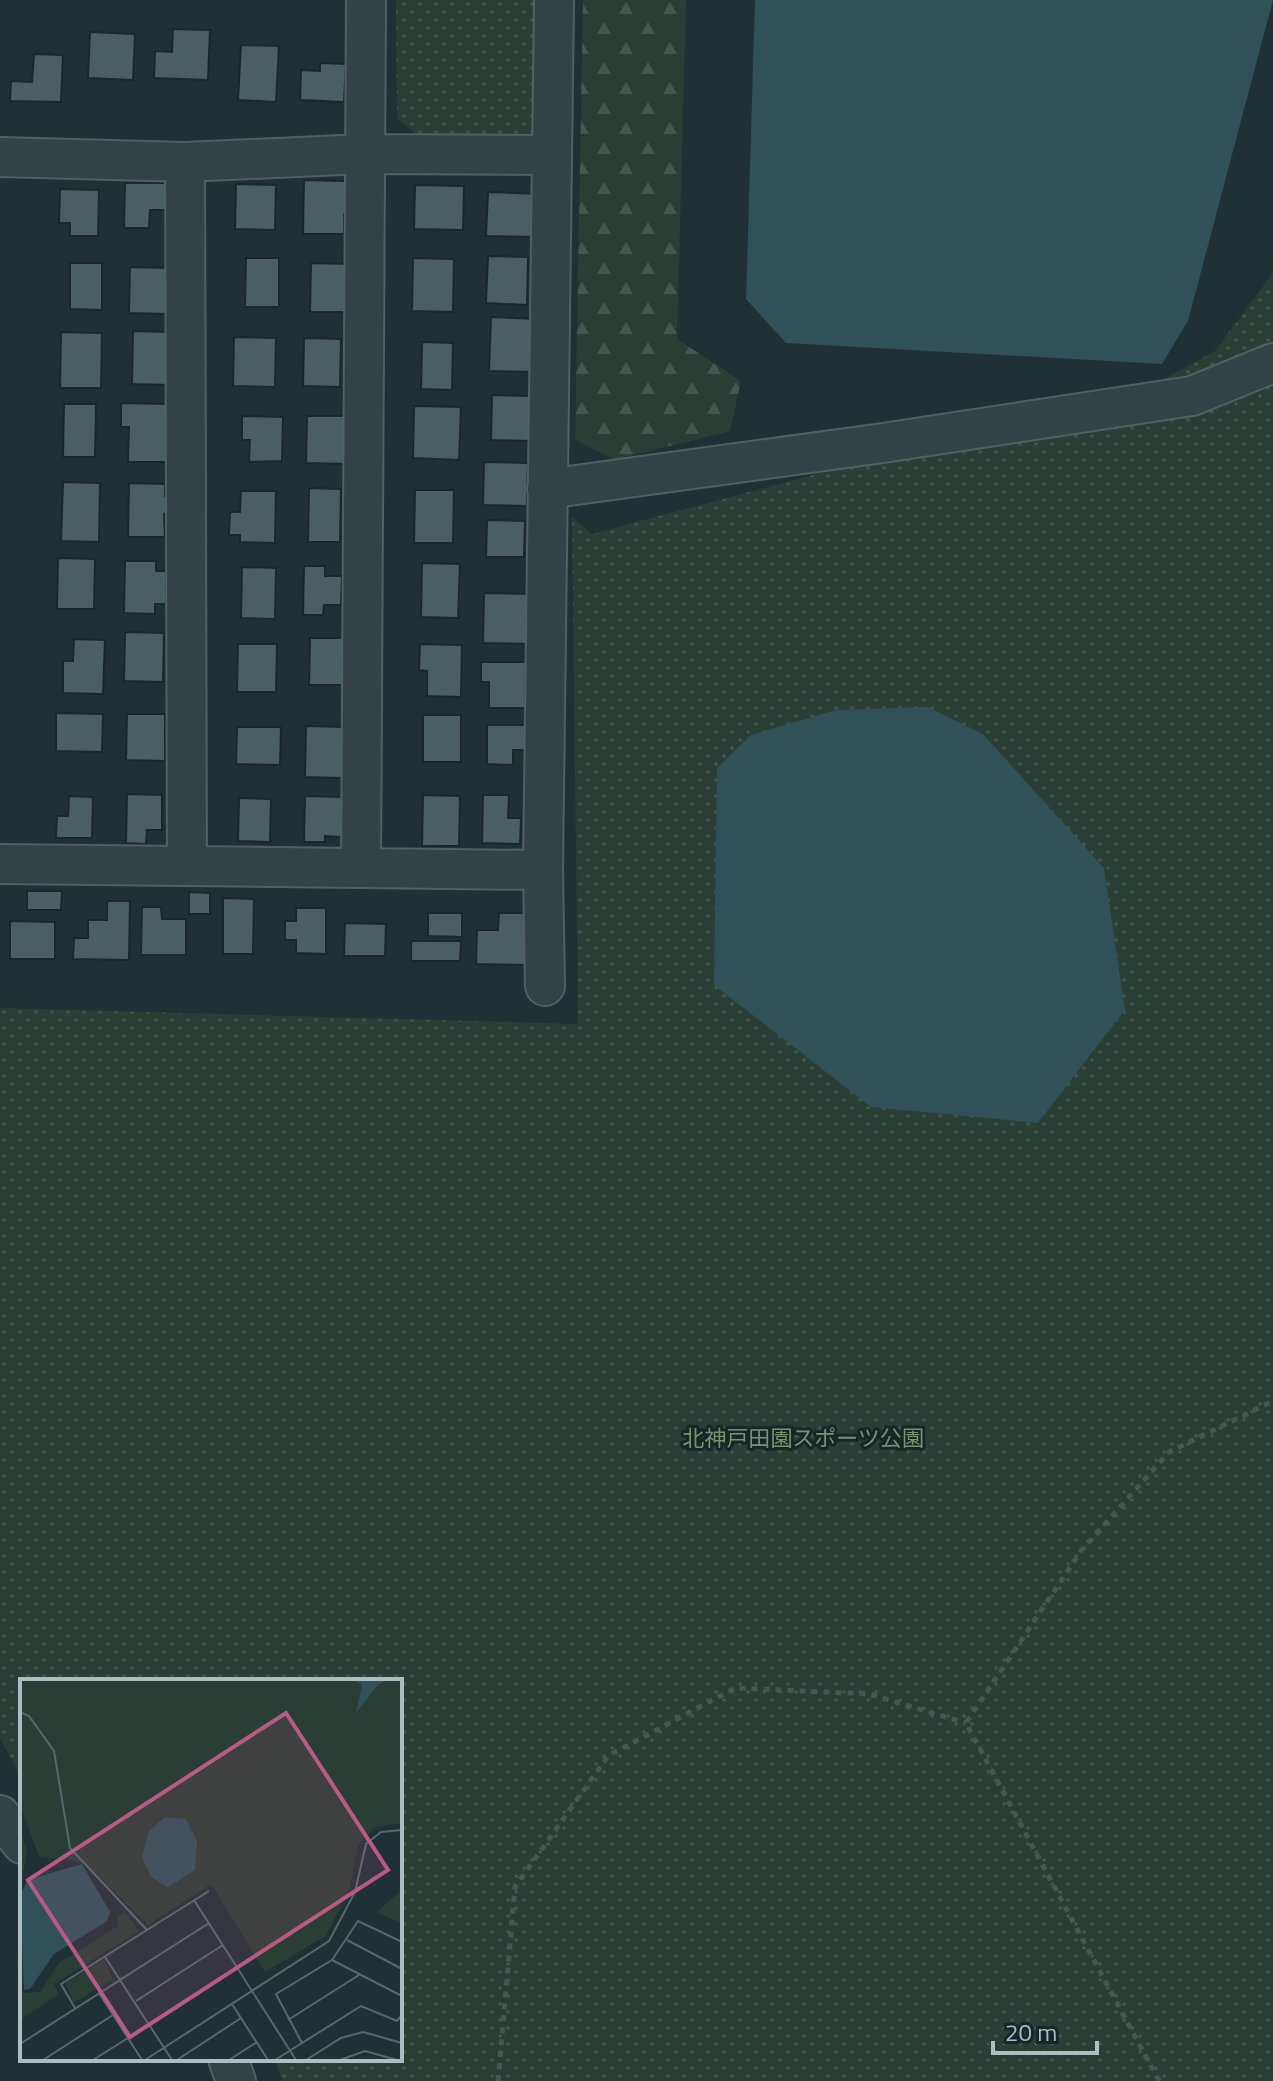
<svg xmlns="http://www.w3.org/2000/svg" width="1273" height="2081" viewBox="0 0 1273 2081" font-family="'Titillium Web','Noto Sans JP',sans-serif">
<defs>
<pattern id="forest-firs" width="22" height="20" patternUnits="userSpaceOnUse" patternTransform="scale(2)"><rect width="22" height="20" fill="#293e34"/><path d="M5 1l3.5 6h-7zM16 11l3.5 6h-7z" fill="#455850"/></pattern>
<pattern id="park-dots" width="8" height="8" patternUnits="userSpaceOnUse" patternTransform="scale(2)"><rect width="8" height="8" fill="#293e34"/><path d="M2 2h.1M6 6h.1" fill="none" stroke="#455850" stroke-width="1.8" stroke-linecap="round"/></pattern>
</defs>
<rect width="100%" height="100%" fill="#1f3134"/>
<path fill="url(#forest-firs)" d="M583 0H686L677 339 741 381 730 431 614 460 575 439Z"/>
<path fill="url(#park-dots)" d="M396 0H544L539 140 415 133 397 119Z
M1273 273V2081H282L275 2059H400V1681H22V1779L0 1738V1008L578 1024 572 517 592 534 1157 383 1215 351Z"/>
<path fill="#305157" d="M755 0H1273L1188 321 1162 364 786 343 746 299Z
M928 707 983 734 1104 868 1125 1010 1038 1123 871 1107 714 985 717 768 751 735 836 710Z"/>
<path fill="#4a5f63" stroke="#1a282b" stroke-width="2" d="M173 29 210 30 208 80 154 78 155 51 172 52Z
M90 32 135 34 133 80 88 78Z
M241 45 279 46 276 102 238 100Z
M34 54 63 55 61 102 10 101 11 81 32 82Z
M320 63 346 64 344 102 300 100 301 70 320 71Z
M304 180 345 181V194L352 195V214H344V234H303Z
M125 183H166V210H150L149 228H124Z
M236 184 276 185 275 230 235 229Z
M415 185 464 186 463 230 414 229Z
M60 189 99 190 98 236H70V223H59Z
M488 192 540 194 538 237 486 236Z
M488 256 528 257 527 305 486 303Z
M246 258H279V307H245Z
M413 258 454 259 453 312 412 311Z
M70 263H102V310L70 309Z
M311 263 346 264V312H310Z
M130 267 169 268 168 314 129 313Z
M491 317 538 319 536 372 489 371Z
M133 331 169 332 168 385 132 384Z
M61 332 102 333 101 388H60Z
M234 337 276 338 275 387 233 386Z
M304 338 341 339 340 387 303 386Z
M422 342 453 343 452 390 421 389Z
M492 395 532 396 531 441 491 440Z
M121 403 167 404 166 462H128L129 427H121Z
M64 404H96L95 457H63Z
M414 406 461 407 459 460 413 458Z
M242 416 283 417 282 461 249 462 250 440H242Z
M307 416H345L344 439H350L349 464 306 463Z
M484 462 528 463 527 506 483 505Z
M63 482 100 483 99 542 61 541Z
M129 483 165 484V496H172V515L164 514 165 537H128Z
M309 488 341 489 340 542H308Z
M415 490H454L453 543H414Z
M241 491H276L275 543 240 542V535H229L230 512H240Z
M487 520 525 521 524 557H486Z
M58 558 95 559 94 609H57Z
M125 561H156V571H166V604H155V614L124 613Z
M422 563 460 564 458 618 421 617Z
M304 566H325V576H342L341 605H324L323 615H303Z
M242 567 276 568 275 619 241 618Z
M484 593 530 594 529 644 483 643Z
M125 632 164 633 163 682 124 681Z
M310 638H347V685H309Z
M74 639 105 640 103 694 63 693V661H73Z
M238 644H277L276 692H237Z
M420 644 462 645 461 697 427 696V671L419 670Z
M481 662H526L525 708H489V682H481Z
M56 713 103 714 102 752 56 751Z
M127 714H165V761L126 760Z
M423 715H461V762H423Z
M487 725H530V750H513V765L487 764Z
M306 726 344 727 343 778 305 777Z
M237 727H281L280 765 236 764Z
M127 794 162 795V830H147L146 844 126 843Z
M423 795 460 796 459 846H422Z
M483 795H509L508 818H521L520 844 482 843Z
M69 796 93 797 92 838H56L57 816H68Z
M305 796 343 797 342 837 325 836V842H304Z
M239 798 271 799 270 842 238 841Z
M27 891H62L61 910H27Z
M189 892 210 893V914H189Z
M223 898 254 899 253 954H223Z
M107 901H130L129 960 73 959 74 938H88V920H107Z
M142 907H161L162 919H186V955H141Z
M296 908H326V954L296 953V940H285V921H296Z
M428 913H462V937L428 936Z
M499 913H526L525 965 476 964 477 930H498Z
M10 921 55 922V959H10Z
M345 923 386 924 385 956H344Z
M411 941H461L460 961H411Z"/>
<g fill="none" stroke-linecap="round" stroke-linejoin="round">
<defs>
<path id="minor" d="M0 157 185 162 364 154 551 155
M185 162 187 866
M547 489 883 443 1192 396 1273 363
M0 864 543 870
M361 868 366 0
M545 986 543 870 554 0
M0 1815 22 1844
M228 2059 236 2081"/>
</defs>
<use href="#minor" stroke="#506063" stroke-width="42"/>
<path stroke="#445953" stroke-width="5" stroke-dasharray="6 6" stroke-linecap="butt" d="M498 2081 515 1887 608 1756 735 1688 869 1694 966 1723
M1159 2081 966 1723 1081 1551 1169 1452 1273 1401"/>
<use href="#minor" stroke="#324245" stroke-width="38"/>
</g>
<g text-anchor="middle" stroke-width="6" stroke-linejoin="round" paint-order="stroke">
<g font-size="22" fill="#75966d" stroke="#182629">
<text x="803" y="1446">北神戸田園スポーツ公園</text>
</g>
</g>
<g transform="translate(20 1679)">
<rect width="382" height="382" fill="#1f3134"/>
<path d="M0 148 7 173 0 214ZM382 211V245L357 233ZM105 233 119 252 34 305 39 315 0 341V314L20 313 39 284 98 247V236Z" fill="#293e34"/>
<path d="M0 1H382V144L356 148 339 164 329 212 306 257 245 293 191 205 128 246 65 184 19 177 0 127ZM84 280 93 300 54 324 45 304Z" fill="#293e34"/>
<path d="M367 1 357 7 336 34 342 6 333 1ZM145 138 166 140 177 162 175 191 148 208 131 198 122 178 129 152ZM62 185 90 233 87 242 34 275 10 310 4 311 0 218 7 201Z" fill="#305157"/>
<path fill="none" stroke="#57696d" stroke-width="2" d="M0 33 9 37 34 72 50 169 127 251M174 221 276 381M327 261 382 290M382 263 338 242 312 281 382 317M85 278 152 381M79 314 122 381M116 322 203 266M212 325 248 381M55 329 41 305 189 212M268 341 339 296M130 346 218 289M282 364 256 315 312 281M0 365 189 244M23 381 93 336M73 381 108 359M125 381 309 262 335 213 346 165 361 153 382 151M157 381 221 339M209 381 237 363M255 381 341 327 377 342 382 336M286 381 321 359 343 353 382 364M320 381 345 372 377 381"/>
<path fill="#b95a84" fill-opacity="0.15" stroke="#b95a84" stroke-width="4" d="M266 34 368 191 110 358 8 201Z"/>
<rect width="382" height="382" fill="none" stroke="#acbec2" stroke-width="4"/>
</g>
<path d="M993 2041v12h104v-12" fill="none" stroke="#acbec2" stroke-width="4"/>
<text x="1005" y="2041" font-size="24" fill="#acbec2" stroke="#182629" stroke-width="6" paint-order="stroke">20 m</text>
</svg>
